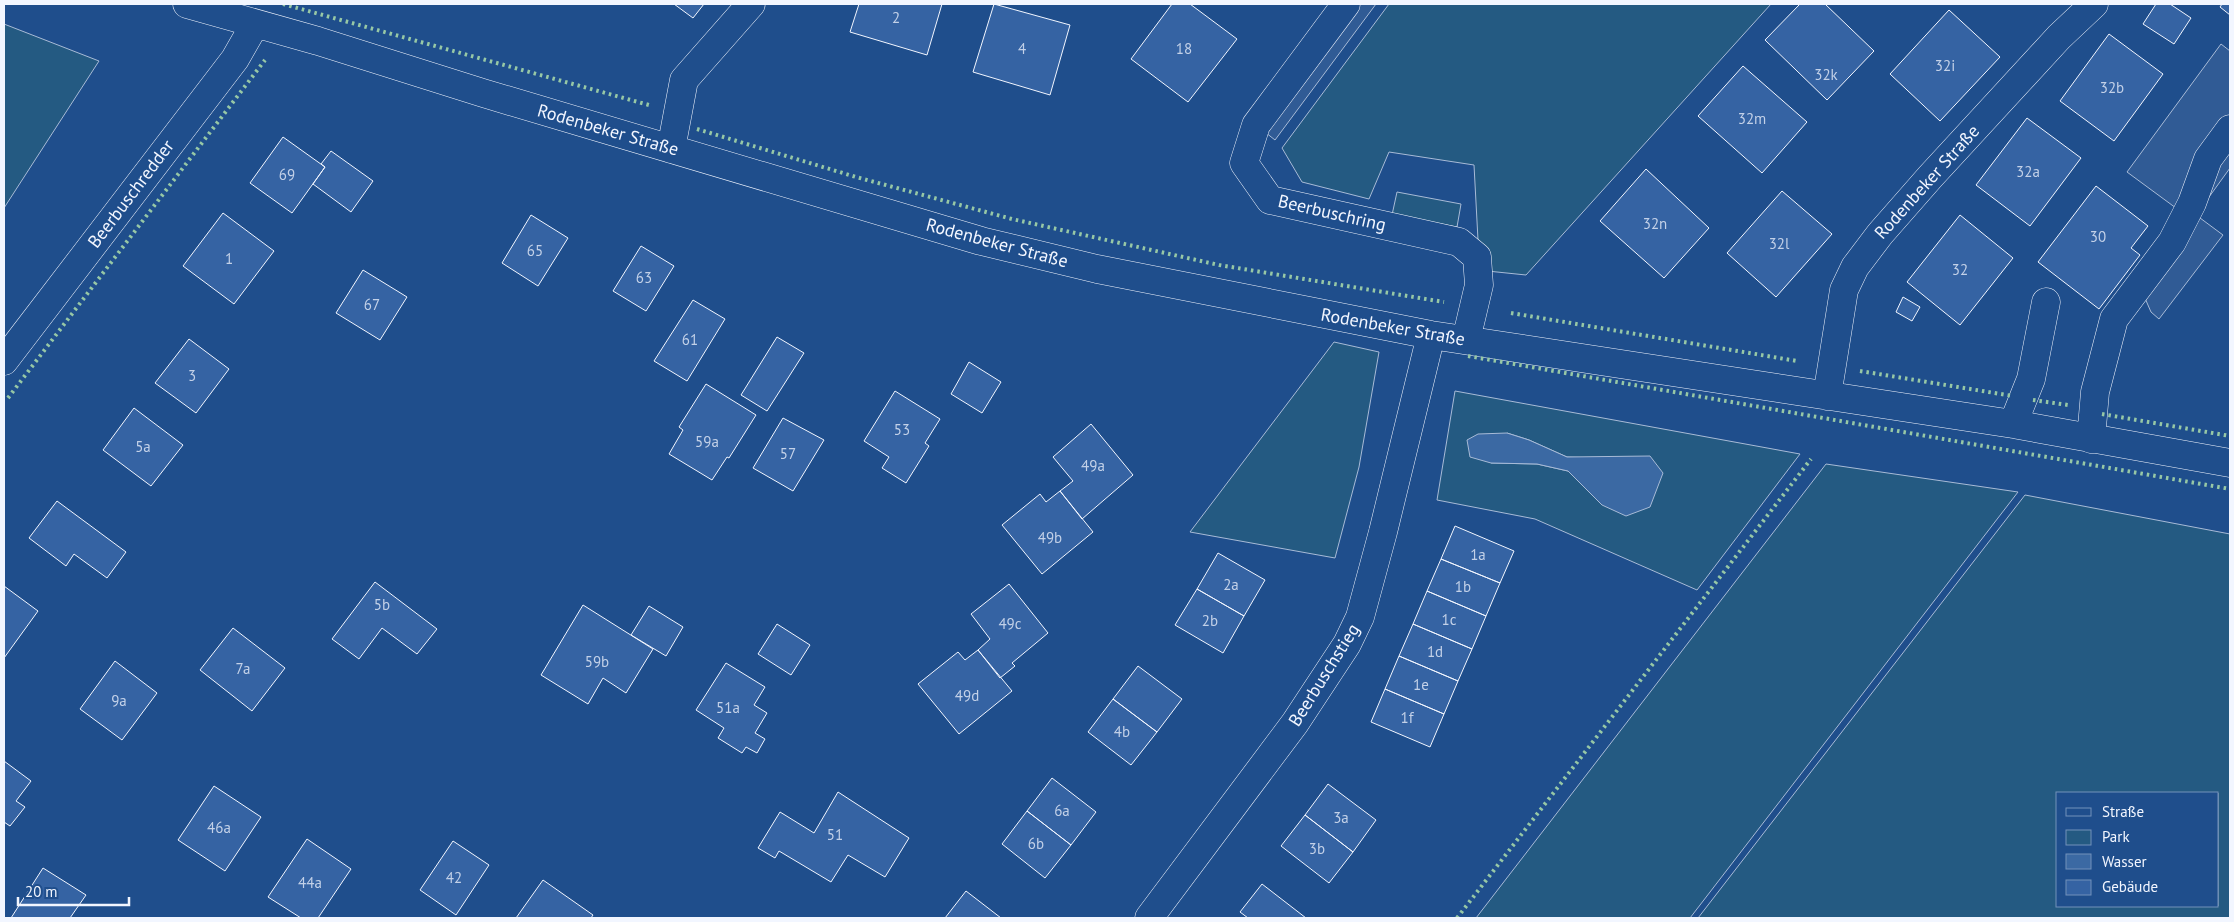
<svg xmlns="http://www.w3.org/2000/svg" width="2234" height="922" viewBox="0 0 2234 922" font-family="'PT Sans',sans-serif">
<rect width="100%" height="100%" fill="#1f4e8c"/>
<path fill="#245a82" stroke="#a8bbd7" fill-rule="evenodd" d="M1389 4H1771L1526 275 1468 269 1478 240 1474 165 1389 152 1369 199 1302 182 1282 148Z
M4 24 99 61 4 208Z
M1397 192 1461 204 1457 227 1392 215Z
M1334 342 1379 352 1359 467 1335 558 1190 532Z
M1455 391 1800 454 1697 590 1535 519 1437 500ZM1507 433 1529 440 1567 457 1598 458 1602 505 1568 471 1537 464 1491 463Z
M1826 464 2018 492 1690 918H1476Z
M2025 495 2230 534V918H1698ZM2218 793V906H2058V793Z"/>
<path fill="#305b95" stroke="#a8bbd7" d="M1346 4H1376L1275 140 1256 125Z
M2221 44 2230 51V168L2196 215 2223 235 2159 319 2151 312 2134 273 2180 211 2127 172Z"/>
<path fill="#3b69a3" stroke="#a8bbd7" d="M1507 433 1529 440 1567 457 1650 456 1663 473 1650 507 1626 516 1602 505 1568 471 1537 464 1491 463 1470 457 1467 440 1478 434Z"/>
<path fill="#3563a3" stroke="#f2f6ff" d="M674 4H704L693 18Z
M859 4H942L927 55 850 32Z
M994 4 1070 25 1050 95 973 72Z
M1172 4H1190L1237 39 1188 102 1131 59Z
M1800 4H1825L1874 51 1827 100 1765 40Z
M2156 4H2170L2191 18 2174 44 2143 24Z
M2222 4H2230V15L2220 7Z
M1949 10 2000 57 1940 121 1890 74Z
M2109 34 2163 74 2114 141 2060 101Z
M1743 66 1807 122 1762 173 1698 116Z
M2027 118 2081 158 2030 226 1976 185Z
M283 137 325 167 292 213 250 183Z
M331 151 373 181 351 212 313 184 325 167 321 164Z
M1646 169 1709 228 1664 278 1600 221Z
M2096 186 2148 226 2131 248 2140 255 2099 309 2038 262Z
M1782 191 1832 234 1776 297 1727 253Z
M223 213 274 251 234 304 183 266Z
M531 215 568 238 538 286 502 263Z
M1960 215 2013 258 1960 325 1907 282Z
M641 246 674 266 646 311 613 291Z
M363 270 407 297 380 340 336 313Z
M1903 297 1920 307 1912 321 1896 312Z
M693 300 725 319 687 381 654 361Z
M777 337 804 353 767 411 741 395Z
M189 339 229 369 196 413 155 383Z
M969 362 1001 382 982 413 951 394Z
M706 384 756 415 729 458 727 457 712 480 669 454 683 430 679 427Z
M895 391 940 419 925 443 929 446 906 483 882 468 889 457 864 441Z
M134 408 183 445 151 486 103 450Z
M783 418 824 440 793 491 753 468Z
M1091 424 1133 475 1082 519 1060 491 1073 481 1053 457Z
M1060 491 1093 532 1042 574 1002 525 1040 494 1046 502Z
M57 501 126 552 107 578 74 554 66 566 29 538Z
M1455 526 1514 551 1500 583 1441 559Z
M1218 553 1265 580 1244 616 1197 589Z
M1441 559 1500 583 1486 616 1427 591Z
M375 582 437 629 417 654 382 628 359 659 332 639Z
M1009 584 1048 633 1012 663 1015 666 1000 678 978 650 990 639 971 614Z
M4 586 38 611 4 658Z
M1197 589 1244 616 1223 653 1175 625Z
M1427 591 1486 616 1472 649 1413 624Z
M583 605 653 649 626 693 603 678 588 704 541 675Z
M649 606 683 627 666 656 631 635Z
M777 624 810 645 791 675 758 654Z
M1413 624 1472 649 1458 681 1399 656Z
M233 628 285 668 252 711 200 670Z
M978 650 1012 691 959 734 918 684 958 652 965 660Z
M1399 656 1458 681 1444 714 1385 689Z
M115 661 157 693 122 740 80 709Z
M726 663 765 687 754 705 767 713 755 733 765 739 757 753 746 747 742 753 718 738 724 728 696 710Z
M1138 666 1182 699 1157 732 1113 699Z
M1385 689 1444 714 1430 747 1371 722Z
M1113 699 1157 732 1131 765 1088 732Z
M4 761 31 781 16 801 25 807 10 826 4 822Z
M1052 778 1096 812 1071 845 1027 811Z
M1328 784 1376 820 1353 852 1305 815Z
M214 786 261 817 225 871 178 840Z
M838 792 909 838 885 877 848 855 831 882 779 851 775 858 758 848 780 812 814 833Z
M1027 811 1071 845 1045 878 1002 844Z
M1305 815 1353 852 1329 883 1281 846Z
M307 839 351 869 318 918H301L268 897Z
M453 841 489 865 456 915 420 890Z
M43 868 86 895 70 918H11Z
M543 880 593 915 591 918H516Z
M1262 884 1306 918H1248L1240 912Z
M966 891 1001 918H945Z"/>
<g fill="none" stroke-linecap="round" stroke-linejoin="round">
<defs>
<path id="minor" d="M187 4 318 41 483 93 981 241 1097 269 1431 335 2013 424 2230 463
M1346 4 1256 125 1244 163 1270 200 1459 242 1477 257 1479 285 1466 340
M671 149 684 80 751 4
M4 361 235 59 255 24
M1827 396 1844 290 1855 267 1880 234 1930 177 2059 37 2094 4
M2013 424 2031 379 2046 302
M2091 439 2095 392 2114 319 2172 242 2192 203 2208 159 2230 129
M1149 918 1295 723 1347 644 1360 617 1383 532 1431 335"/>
</defs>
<use href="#minor" stroke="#f2f6ff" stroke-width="29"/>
<use href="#minor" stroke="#1f4e8c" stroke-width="28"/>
<path stroke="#97c8a6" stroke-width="4" stroke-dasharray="2.5 4" stroke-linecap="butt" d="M283 4 649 105
M697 129 856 177 1012 219 1219 265 1444 302
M1511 313 1797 361
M1468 356 2230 489
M1860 371 2013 396
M8 398 265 60
M2033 400 2068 405
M2102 414 2230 436
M1457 918 1811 459"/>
</g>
<g text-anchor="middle" stroke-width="4" stroke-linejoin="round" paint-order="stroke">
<g font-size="15" fill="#c3d1e8">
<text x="896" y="23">2</text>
<text x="1022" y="54">4</text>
<text x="1184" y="54">18</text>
<text x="1945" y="71">32i</text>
<text x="1826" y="80">32k</text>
<text x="2112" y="93">32b</text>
<text x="1752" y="124">32m</text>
<text x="2028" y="177">32a</text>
<text x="287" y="180">69</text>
<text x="1655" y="229">32n</text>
<text x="2098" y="242">30</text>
<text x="1779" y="249">32l</text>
<text x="535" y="256">65</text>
<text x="229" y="264">1</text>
<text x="1960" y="275">32</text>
<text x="644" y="283">63</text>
<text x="372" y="310">67</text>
<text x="690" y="345">61</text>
<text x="192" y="381">3</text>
<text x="902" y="435">53</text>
<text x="707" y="447">59a</text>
<text x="143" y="452">5a</text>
<text x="788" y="459">57</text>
<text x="1093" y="471">49a</text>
<text x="1050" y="543">49b</text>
<text x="1478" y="560">1a</text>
<text x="1231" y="590">2a</text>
<text x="1463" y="592">1b</text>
<text x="382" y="610">5b</text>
<text x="1449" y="625">1c</text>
<text x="1210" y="626">2b</text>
<text x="1010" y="629">49c</text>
<text x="1435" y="657">1d</text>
<text x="597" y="667">59b</text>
<text x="243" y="674">7a</text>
<text x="1421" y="690">1e</text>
<text x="967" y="701">49d</text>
<text x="119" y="706">9a</text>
<text x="728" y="713">51a</text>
<text x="1407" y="723">1f</text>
<text x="1122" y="737">4b</text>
<text x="1062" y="816">6a</text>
<text x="1341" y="823">3a</text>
<text x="219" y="833">46a</text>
<text x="835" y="840">51</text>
<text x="1036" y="849">6b</text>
<text x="1317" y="854">3b</text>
<text x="454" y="883">42</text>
<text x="310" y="888">44a</text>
</g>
<g font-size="18" fill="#f2f6ff" stroke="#1f4e8c">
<text transform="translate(608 130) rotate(16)" y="6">Rodenbeker Straße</text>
<text transform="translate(1927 182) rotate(-48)" y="6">Rodenbeker Straße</text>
<text transform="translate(131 194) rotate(-53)" y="6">Beerbuschredder</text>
<text transform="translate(1332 213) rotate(13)" y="6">Beerbuschring</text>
<text transform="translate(997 243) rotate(15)" y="6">Rodenbeker Straße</text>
<text transform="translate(1393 327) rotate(10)" y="6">Rodenbeker Straße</text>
<text transform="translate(1324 675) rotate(-58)" y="6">Beerbuschstieg</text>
</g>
</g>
<rect width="2234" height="922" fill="none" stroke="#f2f6ff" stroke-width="10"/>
<rect x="2056" y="792" width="162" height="115" fill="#1f4e8c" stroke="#7391ba"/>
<rect x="2066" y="808" width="25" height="8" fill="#1f4e8c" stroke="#7391ba"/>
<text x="2102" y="817" font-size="15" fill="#f2f6ff">Straße</text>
<rect x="2066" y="830" width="25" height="15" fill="#245a82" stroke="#7391ba"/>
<text x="2102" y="842" font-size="15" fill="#f2f6ff">Park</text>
<rect x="2066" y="854" width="25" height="15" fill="#3b69a3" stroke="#7391ba"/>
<text x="2102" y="867" font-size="15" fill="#f2f6ff">Wasser</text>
<rect x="2066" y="880" width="25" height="15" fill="#3563a3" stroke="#7391ba"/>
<text x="2102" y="892" font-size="15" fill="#f2f6ff">Gebäude</text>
<path d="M18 897v8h111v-8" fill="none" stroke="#f2f6ff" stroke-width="2.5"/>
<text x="25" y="897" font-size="15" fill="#f2f6ff" stroke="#1f4e8c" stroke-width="4" paint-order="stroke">20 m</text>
</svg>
